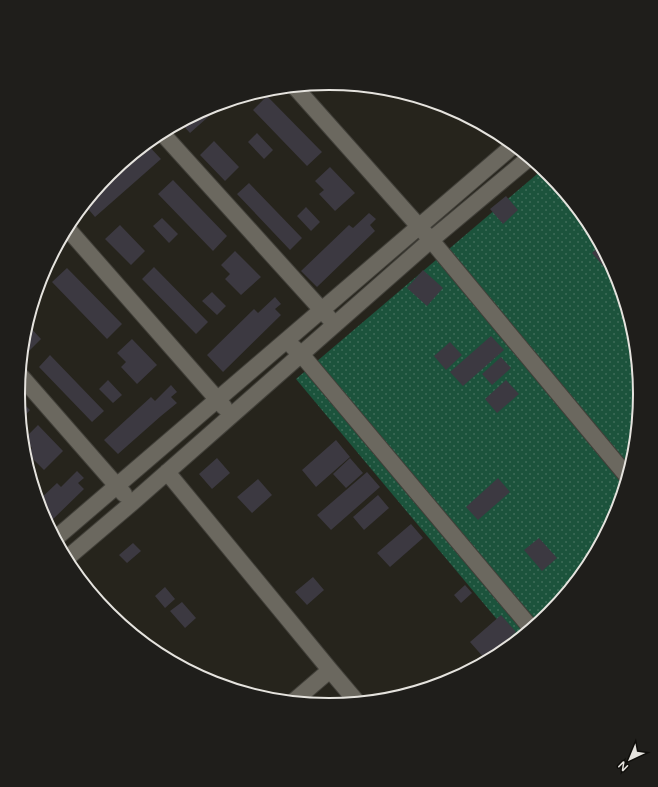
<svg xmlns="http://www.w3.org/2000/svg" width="658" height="787" viewBox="0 0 658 787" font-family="'Varela Round',sans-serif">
<defs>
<pattern id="grass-dots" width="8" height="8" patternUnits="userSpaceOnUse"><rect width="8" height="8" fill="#1c533c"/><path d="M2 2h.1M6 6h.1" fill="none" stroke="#3d6c58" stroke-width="1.8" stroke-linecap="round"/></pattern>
</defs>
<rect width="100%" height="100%" fill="#26241c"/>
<path fill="url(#grass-dots)" d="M543 169 549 174 588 221 616 275 634 333 640 394 634 454 616 513 587 566 549 614 515 641 296 379Z"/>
<path fill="#3c3941" d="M267 96 322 152 307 166 253 110Z
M225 102 190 133 180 122 210 106Z
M257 133 273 150 264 159 248 142Z
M214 141 239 167 225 181 200 155Z
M146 143 161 159 95 217 84 204 103 181Z
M330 167 355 193 335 211 319 194 324 190 315 181Z
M173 180 227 236 213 251 158 194Z
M249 183 302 238 290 250 237 194Z
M506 196 518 210 503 224 490 209Z
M306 207 320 222 311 231 297 216Z
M369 213 376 219 370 225 375 231 317 287 301 271 349 225 353 228Z
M162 218 178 234 169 243 153 226Z
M120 225 145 251 131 265 105 239Z
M601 245 610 263 605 268 592 253Z
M235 251 261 277 241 295 225 279 230 274 221 265Z
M154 267 208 322 196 334 142 279Z
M67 268 122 324 107 339 52 282Z
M423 270 443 288 427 306 407 288Z
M212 292 226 306 217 315 202 301Z
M275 297 281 304 275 309 281 315 223 372 207 355 254 309 258 313Z
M27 324 41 339 27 353 22 348 24 333Z
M491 336 504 350 463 386 450 372Z
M132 339 157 365 137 384 121 367 126 362 117 353Z
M450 342 462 355 446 370 434 356Z
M50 355 104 411 92 422 39 367Z
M501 357 511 368 492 385 482 374Z
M108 380 122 395 113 403 99 389Z
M506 380 519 394 497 413 485 399Z
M171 385 177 392 171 397 177 403 161 416 118 454 104 440 151 397 155 401Z
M18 398 30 410 21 420 20 415Z
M38 425 63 451 44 470 27 453 32 448 24 439Z
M336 440 350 457 316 487 302 470Z
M217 458 230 473 212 489 199 474Z
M350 458 363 473 346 488 333 474Z
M77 471 84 478 78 483 84 489 48 524 42 512 38 501 57 483 61 487Z
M367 472 380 487 331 530 317 515Z
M498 478 510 492 478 520 466 507Z
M258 479 272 495 252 513 237 497Z
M378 495 389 508 364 530 353 517Z
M619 504 616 513 612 521 606 515Z
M411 524 423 538 390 567 377 553Z
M539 538 557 558 542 571 524 550Z
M133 543 141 551 127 563 119 555Z
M313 577 324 590 307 605 295 592Z
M465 585 472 593 461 603 454 595Z
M165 587 175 599 165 608 155 596Z
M182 602 196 618 185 628 170 611Z
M501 615 516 632 485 659 470 642Z"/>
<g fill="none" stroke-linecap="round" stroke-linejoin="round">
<defs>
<path id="minor" d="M294 86 431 240 627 476
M161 132 329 318
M67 228 224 407
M293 347 301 354 531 628
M20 375 124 494
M167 472 330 670 357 702
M56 538 514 145
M66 559 132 503 431 240 529 158
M294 701 330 670"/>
</defs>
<use href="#minor" stroke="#42403a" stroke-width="18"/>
<use href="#minor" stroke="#6b685f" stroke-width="16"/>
</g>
<path d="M0 0H658V787H0ZM25 394a304 304 0 1 1 608 0a304 304 0 1 1-608 0Z" fill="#1f1e1b" fill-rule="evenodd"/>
<path fill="none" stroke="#e5e3de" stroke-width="2" d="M25 394a304 304 0 1 1 608 0a304 304 0 1 1-608 0Z"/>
<g transform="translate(630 759) rotate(224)" stroke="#0e0d0a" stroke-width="3" paint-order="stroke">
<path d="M0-3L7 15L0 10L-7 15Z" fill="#e5e3de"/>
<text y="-6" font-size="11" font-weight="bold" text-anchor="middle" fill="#e5e3de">N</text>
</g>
</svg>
